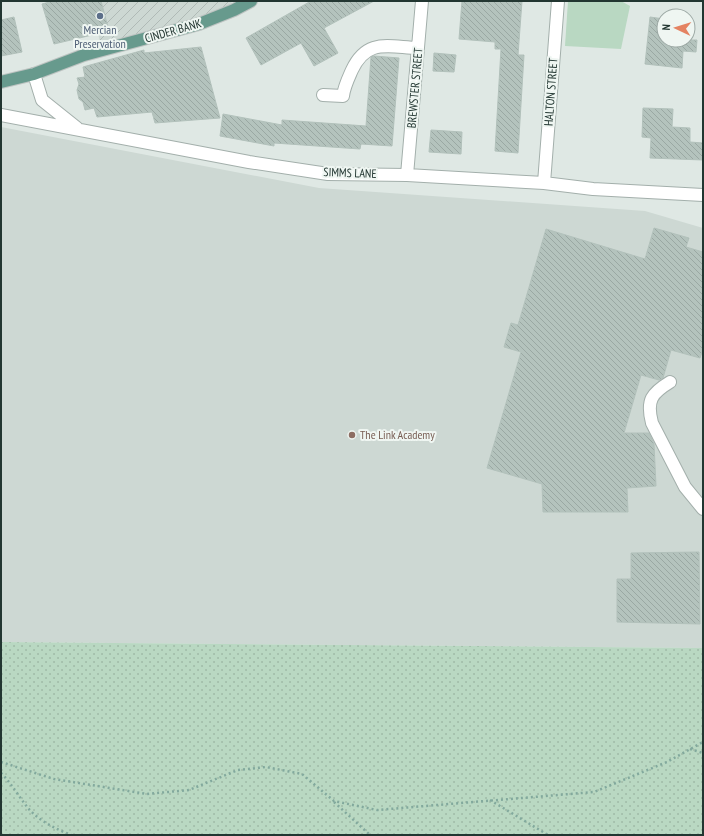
<svg xmlns="http://www.w3.org/2000/svg" width="704" height="836" viewBox="0 0 704 836" font-family="'PT Sans Narrow',sans-serif">
<defs>
<pattern id="industrial-furrows" width="10" height="10" patternUnits="userSpaceOnUse"><rect width="10" height="10" fill="#cdd8d3"/><path d="M-1 1l2-2M0 10L10 0M9 11l2-2" fill="none" stroke="#b0bab6"/></pattern>
<pattern id="park-dots" width="8" height="8" patternUnits="userSpaceOnUse"><rect width="8" height="8" fill="#b9d8c2"/><path d="M2 2h.1M6 6h.1" fill="none" stroke="#9fbaa7" stroke-width="1.8" stroke-linecap="round"/></pattern>
<pattern id="building-back-hatch" width="6" height="6" patternUnits="userSpaceOnUse"><rect width="6" height="6" fill="#b4c3bd"/><path d="M-1 5l2 2M0 0l6 6M5-1l2 2" fill="none" stroke="#9aa8a3"/></pattern>
</defs>
<rect width="100%" height="100%" fill="#dfe8e4"/>
<path fill="#cdd8d3" d="M1 127 319 188 645 211 703 228V648L1 642Z"/>
<path fill="url(#industrial-furrows)" d="M90 1H231L234 10 102 50Z"/>
<path fill="#b9d8c2" d="M568 1H621L630 6 621 49 565 46Z"/>
<path fill="url(#park-dots)" d="M1 642 703 648V835H1Z"/>
<path fill="url(#building-back-hatch)" stroke="#b2c1bb" d="M53 1H101L109 31 54 44 42 4Z
M311 1H374L324 28 338 53 314 66 301 43 261 65 246 38Z
M462 1H522L518 55H524L518 153 495 151 501 49H495V42L459 39Z
M14 17 22 52 1 56V20Z
M650 17 664 19V40H697L696 52 683 51 682 68 645 64Z
M201 47 220 118 155 123 152 112 97 117 94 108 85 110 83 102 79 99 77 90 79 84 77 78 85 77 83 67 144 50V53Z
M434 53 456 55 454 72 433 71Z
M374 56 399 58 392 146 361 144 360 149 274 143V146L220 136 223 114 282 125V120L366 126 371 57Z
M643 108 673 109 672 127 690 128V142L703 143V160L650 158 651 138 642 137Z
M431 130 462 132 461 154 429 152Z
M654 228 689 238 686 247 703 252V349L700 358 671 350 663 378 659 380 641 375 624 433H649L654 444 656 486 627 488 628 512H543L542 484 487 468 521 352 504 347 511 323 518 325 546 229 645 259Z
M699 552 700 624 617 622V579H631V553Z"/>
<g fill="none" stroke-linecap="round" stroke-linejoin="round">
<defs>
<path id="minor" d="M34 74 42 100 77 128
M323 95 343 96C344 87 348 79 352 70 367 38 388 47 418 48
M1 115 249 162 328 174 407 175 544 183 593 189 703 195
M407 175 422 1
M544 183 558 1
M670 382C652 393 646 400 652 423L685 487 703 509"/>
<path id="major" d="M1 82 34 74 84 55 199 24 234 10 251 1"/>
</defs>
<use href="#minor" stroke="#a3afab" stroke-width="14"/>
<use href="#major" stroke="#bdc3c1" stroke-width="14"/>
<path stroke="#82a99d" stroke-width="2.5" stroke-dasharray="2 3" stroke-linecap="butt" d="M690 749 703 753
M1 762 54 779 147 794 189 790 238 770 266 767 302 774 334 801 377 810 594 792 667 762 703 742
M1 773C12 784 19 797 28 808 39 821 56 829 71 835
M490 800 548 835
M334 802 370 835"/>
<use href="#minor" stroke="#fff" stroke-width="12"/>
<use href="#major" stroke="#679a8d" stroke-width="12"/>
</g>
<circle fill="#5c6f8a" stroke="#eff6f2" stroke-width="1.5" cx="100" cy="16" r="4"/>
<circle fill="#8d6e63" stroke="#eff6f2" stroke-width="1.5" cx="352" cy="435" r="4"/>
<g text-anchor="middle" stroke-width="4" stroke-linejoin="round" paint-order="stroke">
<g font-size="12" fill="#4e5e75" stroke="#eff6f2">
<text x="100" y="34">Mercian<tspan x="100" dy="14">Preservation</tspan></text>
</g>
<g font-size="12" fill="#223631" stroke="#eff6f2">
<text transform="translate(173 31) rotate(-16)" y="4">CINDER BANK</text>
<text transform="translate(415 88) rotate(-85)" y="4">BREWSTER STREET</text>
<text transform="translate(551 92) rotate(-86)" y="4">HALTON STREET</text>
<text transform="translate(350 173) rotate(2)" y="4">SIMMS LANE</text>
</g>
<g font-size="12" fill="#785e54" stroke="#eff6f2" text-anchor="start">
<text x="360" y="439">The Link Academy</text>
</g>
</g>
<rect width="704" height="836" fill="none" stroke="#223631" stroke-width="4"/>
<g transform="translate(676 28) rotate(274)"><circle r="19" fill="#eff6f2" stroke="#9da9a5"/>
<path d="M0-3L7 15L0 10L-7 15Z" fill="#e48362"/>
<text y="-6" font-size="11" font-weight="bold" text-anchor="middle" fill="#223631">N</text>
</g>
</svg>
